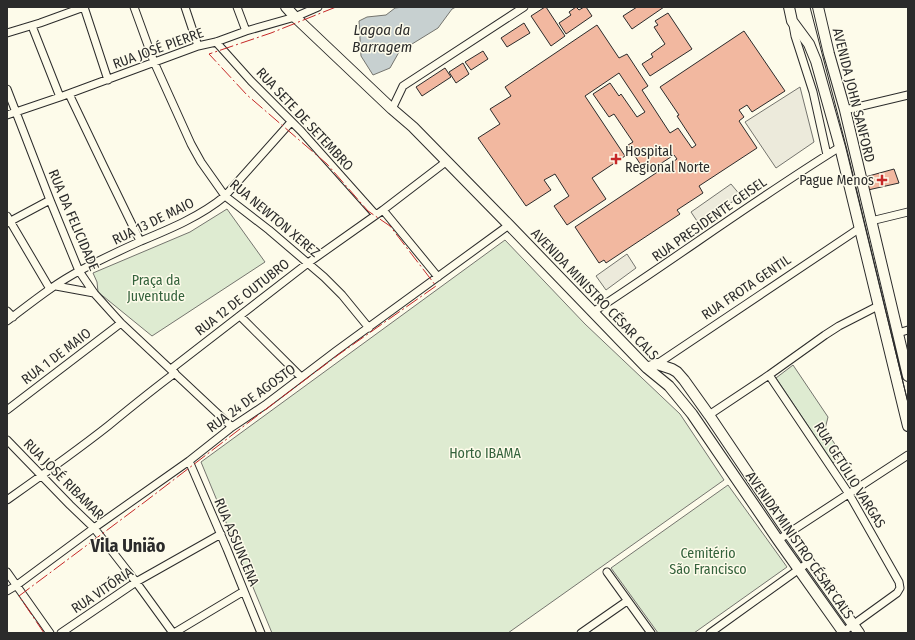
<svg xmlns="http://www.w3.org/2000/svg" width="915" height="640" viewBox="0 0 915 640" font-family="'Fira Sans Condensed',sans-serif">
<rect width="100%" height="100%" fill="#fdfbea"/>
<path fill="#deebd1" stroke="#74746e" d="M227 209 265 262 152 336 98 292 97 282 93 273 190 232Z
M505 240 585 324 680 414 724 480 508 633H272L201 462Z
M793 365 828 417 825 429 842 455 833 463 776 378Z
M728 485 787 567 694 633H658L611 568Z"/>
<path fill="#eceadb" stroke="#74746e" d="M800 87 814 142 776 168 745 122Z
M731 184 741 196 699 224 691 212Z
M627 254 636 268 606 290 596 276Z"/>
<path fill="#c7d0d0" stroke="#74746e" d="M403 7H456L452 9 438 28 399 52 390 68 373 75 361 56 359 21 367 17 386 15 395 8Z"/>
<path fill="#f2b8a0" stroke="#2b2b2b" d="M545 7H546L565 36 551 46 531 16Z
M576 7 579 10 584 7H586L592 16 566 34 559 23 571 15 569 12Z
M637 7H664L632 29 623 16Z
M668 13 692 49 650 76 642 64 653 57 651 54 665 44 654 27 658 25 655 21Z
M524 23 530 33 507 47 501 38Z
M597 25 619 58 627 54 648 86 642 90 670 133 678 128 692 148 696 145 677 116 679 115 660 87 744 31 785 91 752 112 747 105 739 110 744 117 739 121 757 148 699 186 703 193 677 210 680 214 606 263 604 260 599 263 575 227 677 159 674 155 646 173 628 145 633 142 614 114 609 117 593 94 610 83 619 96 621 94 637 117 645 112 619 73 585 96 625 156 592 178 606 199 567 225 554 206 569 196 555 174 544 180 551 190 526 206 478 138 500 124 490 109 511 96 505 87Z
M483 51 488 59 471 70 465 62Z
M463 63 469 74 456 83 449 72Z
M445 68 451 77 422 96 416 87Z
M894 169 899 183 868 190 865 177Z"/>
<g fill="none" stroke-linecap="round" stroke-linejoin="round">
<defs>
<path id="minor" d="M84 7 108 80
M134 7 154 62 191 144 201 162 225 196 269 230 324 277 342 295 369 328
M185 7 198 46
M237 7 246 31
M793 25 795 36 813 92 827 155
M32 26 60 97
M7 33 40 23 84 7
M216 42 251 81 301 131 375 214
M7 89 50 200 79 271 94 293 121 323 232 427
M69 94 103 165 140 241
M392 109 403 86 524 7
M845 110 908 95
M7 115 60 97 198 46 216 42 246 31 295 17 318 7
M383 210 438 277
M7 216 50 289
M871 221 908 212
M7 223 50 200
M56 286 94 293
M7 311 13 317
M593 312C676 258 756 199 840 147
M240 316 301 377
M7 321C31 303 54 284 81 270 100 260 121 250 141 241 170 229 201 216 225 196L291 122
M898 333 908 330
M657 364 860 228
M171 369 308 263 383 210 447 161
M769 375 849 494 899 582 900 588 897 593 843 632
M7 410 121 323
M709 415 769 375 825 335 839 326 878 306
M7 440 70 505 94 528 136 582 173 633
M189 461 227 549 261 633
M7 500C41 476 75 452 108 426 130 408 152 390 175 373
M778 540 908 455
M7 572 50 633
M607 572 651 633
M7 591 17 585 94 528 189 461 232 427 265 405 336 351 509 225
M61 633 136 582 221 534
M174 633 244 591
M581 633 627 601
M710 633 809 562"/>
<path id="secondary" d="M286 7 295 17 392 109 413 127 509 225 647 368 669 386 692 414 778 540 844 633
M789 7 792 21 809 44 816 61 840 147 908 426
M818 7 829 54 845 110 908 376
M647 368 657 364 672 369 677 372 684 380 709 415 789 534 859 633"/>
</defs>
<use href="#minor" stroke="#2b2b2b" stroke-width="9"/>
<use href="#secondary" stroke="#2b2b2b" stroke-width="12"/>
<use href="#minor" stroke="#fdfbea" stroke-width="7"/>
<use href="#secondary" stroke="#fdfbea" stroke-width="10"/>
<path stroke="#2b2b2b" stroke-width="1" d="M810 7 847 150 908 403"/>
<path stroke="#c62828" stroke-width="1" stroke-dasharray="14 3 2 3" stroke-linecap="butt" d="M44 633 19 596 146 501 253 419 338 355 436 286 390 226 368 211 327 164 247 95 209 54 271 33 336 7"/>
</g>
<g fill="#c62828" stroke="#fdfbea" stroke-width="1.5">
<path d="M614 153h4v4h4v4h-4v4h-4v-4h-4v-4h4z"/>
<path d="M880 174h4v4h4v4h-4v4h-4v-4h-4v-4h4z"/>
</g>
<g text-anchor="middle" stroke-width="3" stroke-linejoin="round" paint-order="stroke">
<g font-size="14" fill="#2b2b2b" stroke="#fdfbea">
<text transform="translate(158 48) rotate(-20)" y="5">RUA JOSÉ PIERRE</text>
<text transform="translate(854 95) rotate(76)" y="5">AVENIDA JOHN SANFORD</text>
<text transform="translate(305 119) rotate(47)" y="5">RUA SETE DE SETEMBRO</text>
<text transform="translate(275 218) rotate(40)" y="5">RUA NEWTON XEREZ</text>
<text transform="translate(709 219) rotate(-35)" y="5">RUA PRESIDENTE GEISEL</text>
<text transform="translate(74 220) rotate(67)" y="5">RUA DA FELICIDADE</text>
<text transform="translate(153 221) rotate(-26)" y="5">RUA 13 DE MAIO</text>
<text transform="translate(746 287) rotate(-34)" y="5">RUA FROTA GENTIL</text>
<text transform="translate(595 294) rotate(46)" y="5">AVENIDA MINISTRO CÉSAR CALS</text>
<text transform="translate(242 297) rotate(-38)" y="5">RUA 12 DE OUTUBRO</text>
<text transform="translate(56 356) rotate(-37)" y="5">RUA 1 DE MAIO</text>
<text transform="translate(251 398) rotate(-36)" y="5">RUA 24 DE AGOSTO</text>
<text transform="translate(850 475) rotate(58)" y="5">RUA GETÚLIO VARGAS</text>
<text transform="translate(64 479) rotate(45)" y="5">RUA JOSÉ RIBAMAR</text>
<text transform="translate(237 542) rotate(67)" y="5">RUA ASSUNCENA</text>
<text transform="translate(800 545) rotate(55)" y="5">AVENIDA MINISTRO CÉSAR CALS</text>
<text transform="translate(102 590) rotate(-34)" y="5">RUA VITÓRIA</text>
</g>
<g font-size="14" fill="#2b2b2b" stroke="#fdfbea" text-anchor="start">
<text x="625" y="156">Hospital<tspan x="625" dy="16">Regional Norte</tspan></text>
<text x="874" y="185" text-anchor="end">Pague Menos</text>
</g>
<g font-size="14" fill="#34623c" stroke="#fdfbea">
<text x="156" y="285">Praça da<tspan x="156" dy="16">Juventude</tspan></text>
<text x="485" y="458">Horto IBAMA</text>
<text x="708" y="558">Cemitério<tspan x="708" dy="16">São Francisco</tspan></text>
</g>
<g font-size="15" font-style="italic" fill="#2b2b2b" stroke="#fdfbea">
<text x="382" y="35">Lagoa da<tspan x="382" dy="17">Barragem</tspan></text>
</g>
<g font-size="18" font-weight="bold" fill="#2b2b2b" stroke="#fdfbea">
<text x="128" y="552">Vila União</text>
</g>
</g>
<rect width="915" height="640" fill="none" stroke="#2b2b2b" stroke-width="16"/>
</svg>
